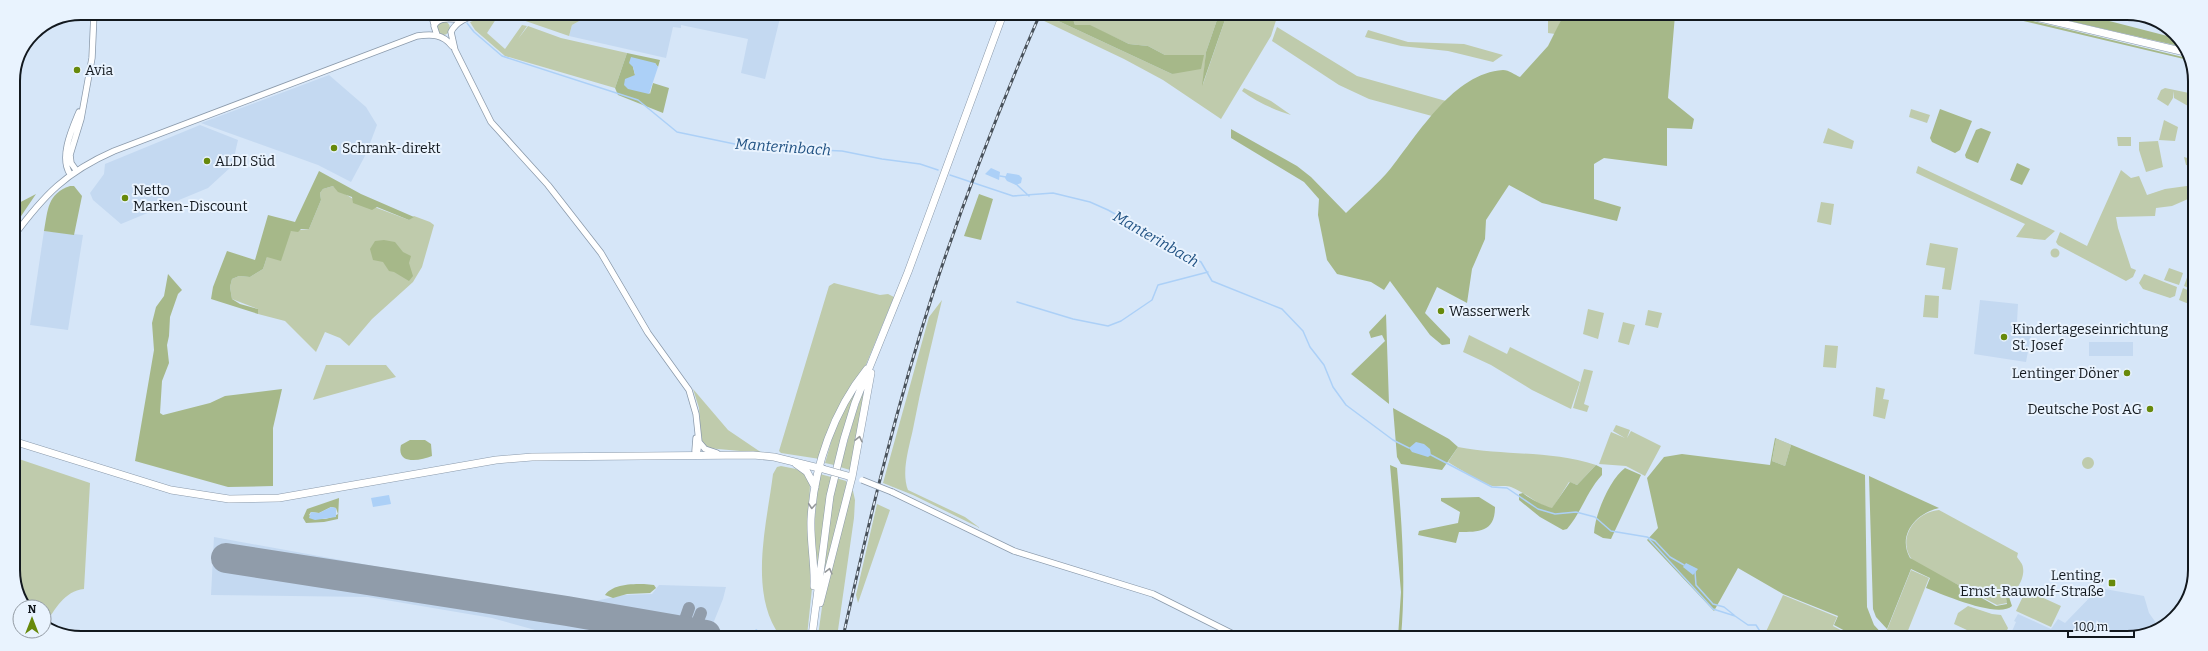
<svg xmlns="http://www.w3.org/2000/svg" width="2208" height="651" viewBox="0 0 2208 651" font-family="Bitter,serif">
<rect width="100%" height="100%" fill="#d6e6f8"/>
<path fill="#c4d9f1" d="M592 14H781L765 79 741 73 748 39 681 25V28L673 27 666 58 569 36 572 25Z
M329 75 366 107 377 125 366 154 351 182 318 165 201 123Z
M200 125 238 140 232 166 208 188 121 224 93 200 90 193 104 174 105 164Z
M44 231 83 235 68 330 30 325Z
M1980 300 2018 304 2017 322 2033 325 2026 362 1974 354Z
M2089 342H2133V356H2089Z
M214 537 555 599 590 602 624 595 652 594 659 585 726 587 723 599 708 636H557L492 618 368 597 211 595Z
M2099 588 2144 596 2149 613 2159 627 2127 638H2009L2016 622 2014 621 2018 614 2051 629 2058 619 2065 623Z"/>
<path fill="#bfcbac" d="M495 13 498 16 487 33 505 49 522 25 527 26 518 39 528 26 561 38 627 53 615 88 505 56 475 30 470 22Z
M511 13 592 14 572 25 569 36 511 16Z
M1042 14H1056L1054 19 1172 74 1203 55H1165L1148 46 1129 44 1090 26 1075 25 1073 19 1075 14H1219L1206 52 1203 84 1227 14H1278L1271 36 1221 119 1163 80 1124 59 1040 19Z
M1548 15H1561V20L1555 34 1548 33Z
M436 28a7 7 0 1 1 14 0a7 7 0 1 1-14 0Z
M1277 27 1357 76 1446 101 1432 116 1369 99 1339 85 1272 41Z
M1368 30 1408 42 1464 44 1503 55 1493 62 1448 51 1401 46 1365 37Z
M1244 88 1271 101 1291 115C1274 110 1257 102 1242 91Z
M2165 88 2189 93 2191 97 2188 106 2174 98V91L2173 98 2168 106 2157 99 2161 90Z
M1911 109 1930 115 1927 123 1909 117Z
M2164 120 2178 127 2175 141 2159 140Z
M1828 128 1854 141 1852 149 1823 143Z
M2117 137H2131V146H2118Z
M2158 141 2163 167 2146 172 2139 150V142Z
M2184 157 2194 160V167L2186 165Z
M1918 166 2055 231 2045 240 2016 237 2025 224 1916 173Z
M2121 170 2131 178 2139 176 2147 195 2165 189 2194 185V210L2188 199 2172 206 2156 208 2155 216 2116 217 2118 228 2131 268 2136 270 2133 277 2126 281 2058 245 2056 242 2060 232 2087 246Z
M333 186 353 199 409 220 414 216 430 222 434 225 422 267 413 282 372 319 349 346 340 338 325 332 316 352 285 321 258 314V309L232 299 230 287 232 279 239 276 250 277 263 269 267 257 291 231 309 229 321 200 320 193 323 189Z
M1821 202 1834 204 1831 225 1817 222Z
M1930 243 1958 248 1951 290 1942 289 1945 268 1926 265Z
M2050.5 253a4.5 4.5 0 1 1 9 0a4.5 4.5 0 1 1-9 0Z
M2169 268 2183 273 2179 285 2164 280Z
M2189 272 2194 274V290L2184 286Z
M2144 274 2177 287 2175 296 2170 298 2143 289 2139 283Z
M834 283 880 295 888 294 894 297 865 367 820 459 781 453 779 451 829 286Z
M2183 288 2194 293V306L2179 300Z
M1925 295 1939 296 1938 318 1923 317Z
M942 300C932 343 921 386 913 429 909 448 901 472 908 490L965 517 980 528 913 495 883 483 929 317Z
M1588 309 1604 313 1598 339 1583 334Z
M1648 310 1662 313 1658 328 1645 325Z
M1623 322 1635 325 1629 345 1618 342Z
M1469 335 1507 354 1510 347 1580 382 1571 409 1532 390 1491 365 1463 352Z
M1825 345 1838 346 1836 368 1823 367Z
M326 365H386L396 377 313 400Z
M1584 369 1593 371 1584 404 1589 406 1587 412 1573 408Z
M861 378 834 465 825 463 836 425Z
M867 380 850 470 840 467 855 415Z
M1876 387 1885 389 1883 399 1889 400 1885 419 1873 416Z
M693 389 728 430 762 453 707 448 701 441 699 408Z
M1616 425 1630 430 1627 438 1631 431 1661 446 1645 476 1626 466 1599 464 1611 432 1625 438 1613 431Z
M1776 439 1791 445 1785 466 1772 461Z
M1458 447C1505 456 1549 450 1596 465L1577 485 1569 482 1552 509C1537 504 1526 493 1511 487 1505 485 1498 487 1492 486 1479 482 1460 469 1448 462Z
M2082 463a6 6 0 1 1 12 0a6 6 0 1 1-12 0Z
M13 457 90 483 84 589C64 591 55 610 45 624L44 607H27L13 575Z
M781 466 796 469 805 474 810 483 809 518 812 588 807 636H780C748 592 767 523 773 474L777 467Z
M820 474 831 477 816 580C814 540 813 513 820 474Z
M836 478 846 481 847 485 819 596Z
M850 491H853L855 500 854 518 837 637 818 636 823 600 830 578Z
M877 504 890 510 858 603 856 595Z
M1939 510 2018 553 2017 557C2019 560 2023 564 2023 568 2025 579 2015 594 2006 598L2007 603 1997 605 1914 562C1895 541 1914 512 1939 510Z
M1911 570 1929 578 1905 638H1898L1887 630Z
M2026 590 2061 606 2051 627 2016 611Z
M1783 595 1837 617 1833 626 1856 638H1763Z
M1968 606 1992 614 2001 615 2008 628 2005 635 1984 638 1954 624 1958 613Z"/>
<path fill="#a6b889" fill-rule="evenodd" d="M1056 14H1075L1073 19 1075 25H1090L1129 44 1148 46 1165 55H1204L1201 69 1172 74 1054 19Z
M1219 14H1227L1202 86 1206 52Z
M1579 15H1675L1668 98 1694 119 1692 129 1667 128V166L1604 158 1594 164V199L1621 207 1617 221 1542 203 1509 185 1486 220 1485 239 1472 269 1467 303 1437 287 1425 313 1450 339V344L1442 345 1430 335 1390 281 1384 290 1371 282 1337 274 1327 260 1318 215 1319 199 1304 182 1231 138V129L1297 166 1311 177 1346 213C1361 198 1378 184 1391 168 1419 133 1454 73 1503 70 1509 70 1515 75 1520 77L1548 46 1561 20Z
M1998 15H2008L2187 58 2188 60Z
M2043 15H2086L2179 39 2183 47Z
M627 53 660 60 658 67 655 63 633 67 635 75 650 94 653 83 669 88 663 113 618 95 615 88Z
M1940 109 1972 121 1960 150 1955 153 1932 142 1930 138Z
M1981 128 1991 132 1978 163 1966 158 1965 155 1976 130Z
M2017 163 2030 169 2022 185 2010 180Z
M319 171 361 194 414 217 409 220 377 207 372 210 353 203 352 197 338 192 333 186 323 189 320 193 321 200 309 229H301L298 232 291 231 281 261 267 257 263 269 250 277 239 276 232 279 230 287 232 299 240 304 258 309V314L211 299 213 287 227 251 255 260 268 215 295 222Z
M70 186H74L82 196 74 235 44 231C48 210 47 194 70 186Z
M36 194 13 228V206Z
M979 194 993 199 981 240 964 236Z
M384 240 395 242 403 252 411 256 409 263 413 276 409 281 394 272 389 271 383 262 373 260 370 249 375 241Z
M168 274 182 290 178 294 170 317 169 336 167 345 169 363 162 381 160 413 163 415 210 403 225 396 282 389 273 428V486L228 487 135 461 154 350 152 323 156 307 164 296Z
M1386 314 1389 404 1351 374 1385 341 1382 335 1371 338 1369 332Z
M1393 408 1449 439 1458 447 1442 470 1401 464 1397 457Z
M1775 438 1865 475 1867 607 1874 625 1886 638H1858L1834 625 1838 616 1783 594 1738 568 1714 611 1647 540 1658 528 1647 478 1664 457 1682 454 1770 465ZM1776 439 1791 445 1785 466 1772 461Z
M410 440H425L431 444 432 456C420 461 396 465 401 445Z
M1390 465 1397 468C1402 524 1406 581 1401 637H1398L1401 592Z
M1596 465 1602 468V475C1587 491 1581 513 1567 529L1563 530 1540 517 1519 500V494L1523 493C1528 498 1545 506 1552 508L1570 482 1577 485Z
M1625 468 1641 475 1611 539 1603 538 1594 533C1595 514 1610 479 1625 468Z
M1869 476 1939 508C1916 513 1897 535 1910 558L1996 606 2007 604 2006 598 2009 597 2012 606C1998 619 1942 594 1926 588L1930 578 1911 569 1887 629 1876 617 1873 609Z
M1479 497 1495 507C1495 532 1479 532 1459 532L1456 543 1418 535 1419 531 1458 523 1460 512 1441 501V498Z
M339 498 338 519 324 522 306 523 303 518 307 509ZM331 507 336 508 338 514C328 520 319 521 309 515L311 512 319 513Z
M644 584 654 585 656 588 650 593 627 594 613 598 605 595C613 584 631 584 644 584Z"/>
<path fill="#acd0f7" d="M631 57 655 63 658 67 649 94 628 89 624 85 625 79 635 75 633 67 629 63Z
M991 168 1000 172 999 180 985 174Z
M1007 173 1019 175 1022 178 1021 183 1016 185 1007 181 1005 178Z
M1416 442 1424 444 1430 449 1431 455 1428 457 1412 452 1409 448Z
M389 495 391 504 373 507 371 498Z
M331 507 336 508V517L315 520 309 518 311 512 319 513Z
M1686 563 1698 569 1693 575 1683 567Z
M756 629 767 636H751Z"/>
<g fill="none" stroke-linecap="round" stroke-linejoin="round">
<path stroke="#acd0f7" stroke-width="1.5" d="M467 23 474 32 502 56 638 100 677 132 749 147 842 151 882 159 920 164 938 170
M950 175 1013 196 1053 193 1090 202 1108 210 1201 262 1212 281 1282 309 1303 331 1310 347 1324 365 1333 387 1346 405 1393 440 1409 448
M1000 176 1006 177
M1015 183 1029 196
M1017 302 1073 319 1108 326 1121 321 1152 300 1158 285 1208 272
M1431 455 1492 487 1507 488 1538 509 1555 514 1576 512 1595 517 1611 531 1647 537 1655 541 1670 557 1684 565
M1649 539 1713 609 1735 616 1748 625H1756L1763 636 1767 638
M1695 572 1696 585 1713 604 1724 607 1734 615"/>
<path stroke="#909caa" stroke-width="12" d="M681 631 689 608
M693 633 701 613"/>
<path stroke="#909caa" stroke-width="30" d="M226 558 567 611 706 635"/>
<defs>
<path id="minor" d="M431 13 434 24
M435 13 442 18
M480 13C469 17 456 21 451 32L455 50 491 122 548 185 601 253 648 333 689 390 696 414 699 442 697 455
M437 35 434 26C439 15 453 20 463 19
M76 170 71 163 70 155 81 119 92 58 94 13
M70 174C59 157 72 129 79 112
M13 237C44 195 66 172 114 151L417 36C432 34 443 34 452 46
M696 438 695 451 697 455
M699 442 705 449 717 453
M892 492 1014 551 1153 594 1239 637"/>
<path id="major" d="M2027 15 2185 52
M13 441 171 490 229 499 279 498 496 460 532 457 753 455 774 457 823 469
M796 464 807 472 815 487
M814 586C815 564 810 541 811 519 814 466 834 410 867 369
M820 603 852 477 871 373
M812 636 830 496 844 439 855 403 908 272 1003 14"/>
</defs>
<use href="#minor" stroke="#8b9aab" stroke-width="7"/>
<use href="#major" stroke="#8b9aab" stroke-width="8"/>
<use href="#minor" stroke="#fff" stroke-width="5.5"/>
<use href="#major" stroke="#fff" stroke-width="7"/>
<defs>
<path id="rail" d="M843 637C869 520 897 404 934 290 965 196 1001 104 1040 14"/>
</defs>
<use href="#rail" stroke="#49525b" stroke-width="3"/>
<use href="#rail" stroke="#e9f3fe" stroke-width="1.5" stroke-dasharray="4.5" stroke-linecap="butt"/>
<defs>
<path id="minor-bridge" d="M862 480 892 492"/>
<path id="major-bridge" d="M823 469 848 476"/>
</defs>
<use href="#minor-bridge" stroke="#8b9aab" stroke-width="7" stroke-linecap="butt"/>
<use href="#major-bridge" stroke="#8b9aab" stroke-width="8" stroke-linecap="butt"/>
<use href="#minor-bridge" stroke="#fff" stroke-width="5.5"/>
<use href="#major-bridge" stroke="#fff" stroke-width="7"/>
</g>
<defs><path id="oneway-chevron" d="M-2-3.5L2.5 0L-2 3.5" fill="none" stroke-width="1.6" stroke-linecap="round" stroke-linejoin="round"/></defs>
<g stroke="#94979a">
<use href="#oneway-chevron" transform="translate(859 439) rotate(-77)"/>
<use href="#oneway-chevron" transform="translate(812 506) rotate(95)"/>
<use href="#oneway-chevron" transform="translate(829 571) rotate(-76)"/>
</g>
<g fill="#67890b" stroke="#e9f3fe" stroke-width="1.5">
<circle cx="77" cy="70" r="4"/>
<circle cx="334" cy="148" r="4"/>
<circle cx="207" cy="161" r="4"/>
<circle cx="125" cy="198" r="4"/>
<circle cx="1441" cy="311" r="4"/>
<circle cx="2004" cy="337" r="4"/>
<circle cx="2127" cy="373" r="4"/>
<circle cx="2150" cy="409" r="4"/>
<rect x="2108" y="579" width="8" height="8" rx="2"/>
</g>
<g text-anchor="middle" stroke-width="4" stroke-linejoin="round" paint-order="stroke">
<g font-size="14" fill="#12181e" stroke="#e9f3fe" text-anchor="start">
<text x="85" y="75">Avia</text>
<text x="342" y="153">Schrank-direkt</text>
<text x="215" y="166">ALDI Süd</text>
<text x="133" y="195">Netto<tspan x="133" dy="16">Marken-Discount</tspan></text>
<text x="1449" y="316">Wasserwerk</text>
<text x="2012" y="334">Kindertageseinrichtung<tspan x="2012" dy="16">St. Josef</tspan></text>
<text x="2119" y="378" text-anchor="end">Lentinger Döner</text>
<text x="2142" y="414" text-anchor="end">Deutsche Post AG</text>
<text x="2104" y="580" text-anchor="end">Lenting,<tspan x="2104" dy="16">Ernst-Rauwolf-Straße</tspan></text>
</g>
<g font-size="15" font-style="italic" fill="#215283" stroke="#e9f3fe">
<text transform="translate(783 147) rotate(4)" y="5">Manterinbach</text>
<text transform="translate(1156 239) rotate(30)" y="5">Manterinbach</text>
</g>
</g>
<path d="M0 0H2208V651H0ZM81 20H2127A61 61 0 0 1 2188 81V570A61 61 0 0 1 2127 631H81A61 61 0 0 1 20 570V81A61 61 0 0 1 81 20Z" fill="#e9f3fe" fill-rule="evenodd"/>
<path fill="none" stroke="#12181e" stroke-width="2" d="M81 20H2127A61 61 0 0 1 2188 81V570A61 61 0 0 1 2127 631H81A61 61 0 0 1 20 570V81A61 61 0 0 1 81 20Z"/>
<g transform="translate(32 619)"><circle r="19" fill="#e9f3fe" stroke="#939ba4"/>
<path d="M0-3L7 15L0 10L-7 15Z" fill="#67890b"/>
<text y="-6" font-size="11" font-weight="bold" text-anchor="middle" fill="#12181e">N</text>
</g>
<path d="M2068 631v6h66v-6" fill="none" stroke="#12181e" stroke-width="2"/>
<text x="2074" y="631" font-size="12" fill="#12181e" stroke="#e9f3fe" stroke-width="3" paint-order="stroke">100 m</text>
</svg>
